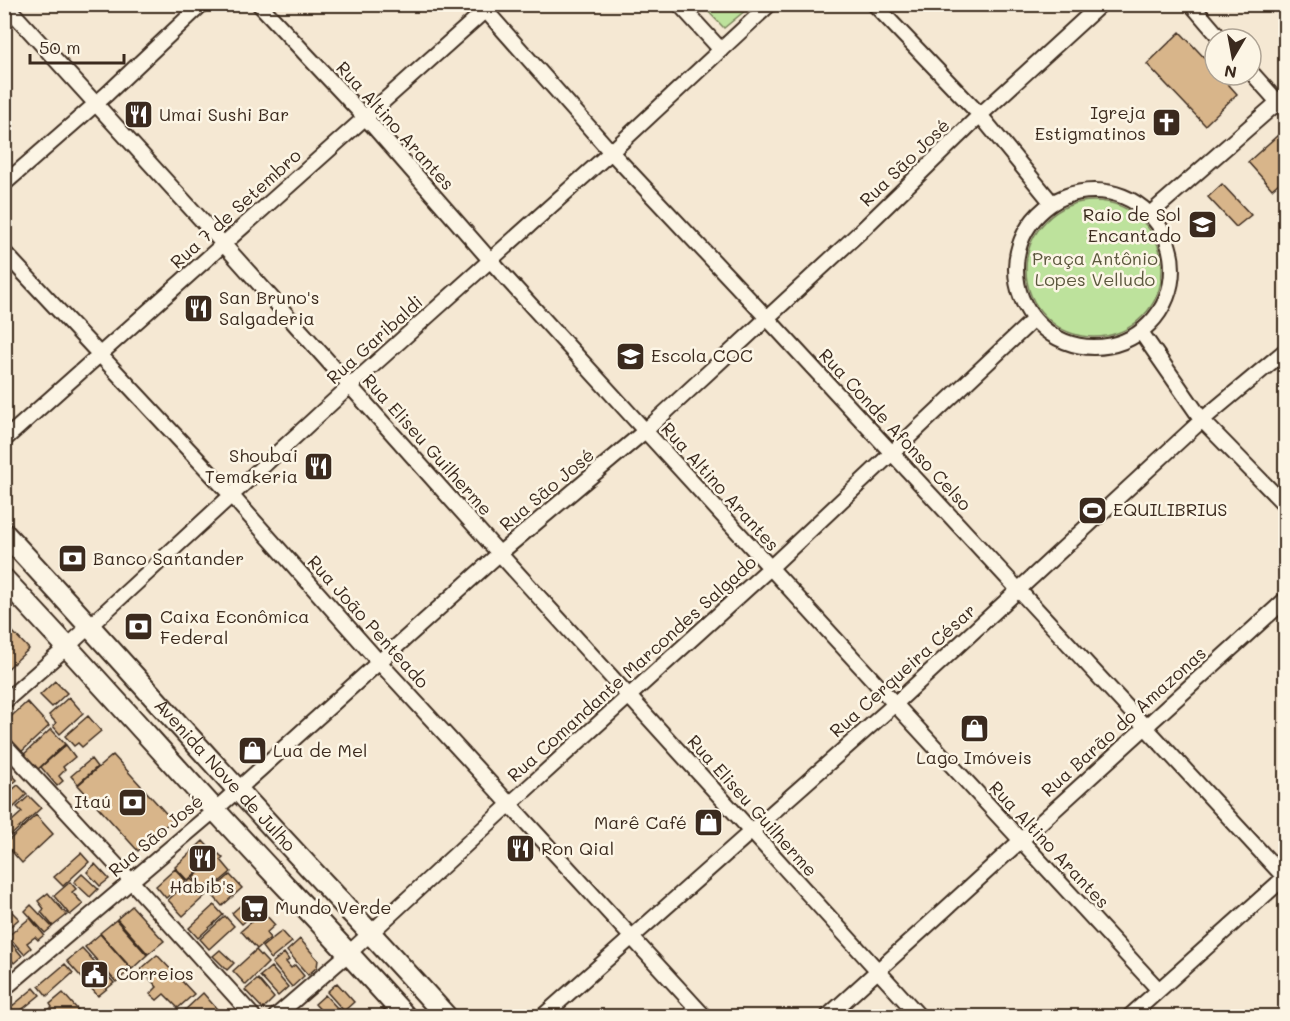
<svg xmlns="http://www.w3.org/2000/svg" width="1290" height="1021" viewBox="0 0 1290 1021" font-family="Mali,sans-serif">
<rect width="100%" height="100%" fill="#f5e8d3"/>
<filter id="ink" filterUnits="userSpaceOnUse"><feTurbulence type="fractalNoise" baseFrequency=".0167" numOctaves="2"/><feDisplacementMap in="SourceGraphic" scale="12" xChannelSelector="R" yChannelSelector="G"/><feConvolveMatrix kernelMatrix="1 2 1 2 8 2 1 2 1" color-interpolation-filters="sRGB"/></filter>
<g filter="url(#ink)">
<path fill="#bde29c" stroke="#7c865d" stroke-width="1.5" d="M702 5H752L724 28Z
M1026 269a68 68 0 1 1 136 0a68 68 0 1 1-136 0Z"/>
<path fill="#d8b58a" stroke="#3b2a1e" stroke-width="1.5" d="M1180 32 1215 69V75H1220L1237 94 1205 125 1147 64Z
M1278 135 1286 143V177L1272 189 1248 162Z
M1222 184 1251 215 1236 227 1208 197Z
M12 631 29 649 4 672V638Z
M55 681 67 693 52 707 40 695Z
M69 697 83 713 60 734 53 726 56 723 49 715Z
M27 702 49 726 19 754 4 738V723Z
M88 716 101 731 82 747 78 743 74 746 65 736Z
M51 729 65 744 36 771 22 756Z
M66 745 75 757 63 767 65 770 59 776 63 781 57 786 41 767Z
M113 755 172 820 138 851 78 785Z
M91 759 97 767 78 784 71 776Z
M4 766 17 780 4 791Z
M18 785 27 794 9 812 4 808V797Z
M29 796 41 808 7 839 4 836V828L22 812 17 807Z
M36 815 53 834 22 863 5 844Z
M203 841 216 855 188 881 175 867Z
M81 853 89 862 63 886 54 877Z
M219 854 223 858 221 860 231 872 211 889 208 885 203 889 193 878Z
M95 864 109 879 100 886 87 872Z
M175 869 186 881 166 898 156 886Z
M82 874 98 889 90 897 74 882Z
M230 875 242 888 222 906 210 892Z
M191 879 206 895 183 916 168 900Z
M70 882 76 889 72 892 83 904 70 915 54 896Z
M48 893 67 915 53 926 41 912 44 909 38 901Z
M251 896 261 907 242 924 232 913Z
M4 904 19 919 6 930 4 928Z
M31 905 52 927 45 933 25 911Z
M214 905 223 915 198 938 189 928Z
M132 906 164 941 148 954 117 919Z
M263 912 275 925 266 933 270 938 257 949 241 931Z
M225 916 234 926 209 949 200 939Z
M30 918 44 935 38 940 35 937 27 943 31 948 24 954 8 936Z
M116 920 147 955 132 969 100 933Z
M282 931 292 942 271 959 262 947Z
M100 934 131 969 116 982 85 947Z
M8 939 22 956 14 963 4 951V941Z
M300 939 318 960 317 967 308 975 287 951Z
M82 948 114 983 98 996 67 961Z
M220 950 234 963 227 970 213 956Z
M256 950 268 963 246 985 233 971Z
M284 953 289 960 286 962 291 968 295 965 304 976 292 987 272 963Z
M157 955 194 994 178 1008 164 994 157 1000 150 994 157 987 141 969Z
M65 964 73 973 47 996 39 986Z
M271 967 288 987 278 996 260 976Z
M258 979 274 998 263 1009 245 990Z
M337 983 354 1002 344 1011 327 992Z
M34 988 40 995 14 1016H9L5 1012Z
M63 993 79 1011 72 1016H37L40 1014 42 1015 52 1007 50 1004Z
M203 993 223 1016H189L184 1011Z
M325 995 341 1012 337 1016H326L315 1004Z"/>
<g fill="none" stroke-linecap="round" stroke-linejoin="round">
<defs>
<path id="street" d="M5 4 236 258 489 542 919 1016
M259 4 373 126 498 269 649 435 895 704 1159 990
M480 4 611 152 767 318 1286 879
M679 4 721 50
M874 4 980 115 1052 203
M1191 4 1221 39
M1251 72 1286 111
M4 184 107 94 202 4
M1016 269a78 78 0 1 1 156 0a78 78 0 1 1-156 0Z
M1150 214 1286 95
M4 252 231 495 379 662 704 1016
M1141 332 1202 420 1286 506
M4 440 490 6
M4 702 68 646 350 386 611 152 770 4
M4 744 131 881 253 1016
M4 989 215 810 500 553 645 431 859 233 980 115 1101 4
M276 1016 349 953 510 804 770 568 1034 319
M543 1016 895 704 1202 420 1286 350
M828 1016 1286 599
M1130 1016 1286 876"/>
<g id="secondary">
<path id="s1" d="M4 533C83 618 159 704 237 789 306 865 378 940 446 1016"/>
<path d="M4 579C76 655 144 732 214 809 277 878 343 946 405 1016"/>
</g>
</defs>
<use href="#street" stroke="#3b2a1e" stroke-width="18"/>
<use href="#secondary" stroke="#3b2a1e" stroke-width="24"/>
<use href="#street" stroke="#fcf5e5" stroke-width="14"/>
<use href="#secondary" stroke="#fcf5e5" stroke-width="20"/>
</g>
</g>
<defs>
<symbol id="restaurant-square" viewBox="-11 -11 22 22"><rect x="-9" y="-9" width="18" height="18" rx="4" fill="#3b2a1e" stroke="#fcf5e5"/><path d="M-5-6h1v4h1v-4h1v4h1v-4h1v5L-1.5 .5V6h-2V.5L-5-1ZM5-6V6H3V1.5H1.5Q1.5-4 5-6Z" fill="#fff"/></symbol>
<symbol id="church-square" viewBox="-11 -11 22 22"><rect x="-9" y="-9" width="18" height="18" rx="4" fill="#3b2a1e" stroke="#fcf5e5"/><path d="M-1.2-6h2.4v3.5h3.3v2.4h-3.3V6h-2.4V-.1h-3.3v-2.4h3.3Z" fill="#fff"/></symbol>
<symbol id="school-square" viewBox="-11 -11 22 22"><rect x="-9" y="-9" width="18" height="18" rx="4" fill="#3b2a1e" stroke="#fcf5e5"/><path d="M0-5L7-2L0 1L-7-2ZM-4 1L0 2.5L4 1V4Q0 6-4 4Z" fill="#fff"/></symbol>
<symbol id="stadium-square" viewBox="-11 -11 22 22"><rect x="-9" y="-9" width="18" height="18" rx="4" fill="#3b2a1e" stroke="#fcf5e5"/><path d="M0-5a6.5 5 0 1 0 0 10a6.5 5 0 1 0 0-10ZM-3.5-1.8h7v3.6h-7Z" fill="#fff"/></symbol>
<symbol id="bank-square" viewBox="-11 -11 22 22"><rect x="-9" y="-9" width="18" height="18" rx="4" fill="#3b2a1e" stroke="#fcf5e5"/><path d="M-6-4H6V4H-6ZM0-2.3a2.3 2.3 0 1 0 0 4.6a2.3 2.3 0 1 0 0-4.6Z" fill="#fff"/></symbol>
<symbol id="shop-square" viewBox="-11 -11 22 22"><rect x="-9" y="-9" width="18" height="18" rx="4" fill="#3b2a1e" stroke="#fcf5e5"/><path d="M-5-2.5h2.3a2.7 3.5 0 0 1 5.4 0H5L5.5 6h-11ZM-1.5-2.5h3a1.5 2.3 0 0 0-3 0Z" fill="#fff"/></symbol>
<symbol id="supermarket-square" viewBox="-11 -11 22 22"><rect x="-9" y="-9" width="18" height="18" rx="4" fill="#3b2a1e" stroke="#fcf5e5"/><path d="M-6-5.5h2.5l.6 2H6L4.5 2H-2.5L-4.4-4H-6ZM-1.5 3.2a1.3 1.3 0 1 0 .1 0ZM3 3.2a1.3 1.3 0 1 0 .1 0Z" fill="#fff"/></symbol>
<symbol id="civic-square" viewBox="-11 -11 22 22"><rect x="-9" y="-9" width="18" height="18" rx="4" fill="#3b2a1e" stroke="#fcf5e5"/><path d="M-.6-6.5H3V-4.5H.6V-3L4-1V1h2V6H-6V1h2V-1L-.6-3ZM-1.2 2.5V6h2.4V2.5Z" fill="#fff"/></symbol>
</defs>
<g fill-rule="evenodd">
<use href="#restaurant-square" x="122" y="98" width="33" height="33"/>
<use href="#church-square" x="1150" y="106" width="33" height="33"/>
<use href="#school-square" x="1186" y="208" width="33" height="33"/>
<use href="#restaurant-square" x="182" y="292" width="33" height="33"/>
<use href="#school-square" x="614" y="340" width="33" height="33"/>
<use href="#restaurant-square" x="302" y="450" width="33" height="33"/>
<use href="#stadium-square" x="1076" y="494" width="33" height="33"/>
<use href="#bank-square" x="56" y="542" width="33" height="33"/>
<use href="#bank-square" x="122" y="610" width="33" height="33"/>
<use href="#shop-square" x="958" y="712" width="33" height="33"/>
<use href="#shop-square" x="236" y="734" width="33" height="33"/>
<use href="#bank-square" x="116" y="786" width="33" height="33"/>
<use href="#shop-square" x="692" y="806" width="33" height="33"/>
<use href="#restaurant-square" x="504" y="832" width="33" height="33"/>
<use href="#restaurant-square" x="186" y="842" width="33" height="33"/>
<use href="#supermarket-square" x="238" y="892" width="33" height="33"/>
<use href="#civic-square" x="78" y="958" width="33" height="33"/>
</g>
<g text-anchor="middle" stroke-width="5" stroke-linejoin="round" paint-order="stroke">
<g font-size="18" fill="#3b2a1e" stroke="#fcf5e5" text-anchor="start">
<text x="1146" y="119" text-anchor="end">Igreja<tspan x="1146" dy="21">Estigmatinos</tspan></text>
<text x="159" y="121">Umai Sushi Bar</text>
<text x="1181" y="221" text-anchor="end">Raio de Sol<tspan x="1181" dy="21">Encantado</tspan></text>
<text x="219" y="304">San Bruno's<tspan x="219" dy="21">Salgaderia</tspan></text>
<text x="651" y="362">Escola COC</text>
<text x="298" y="462" text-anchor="end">Shoubai<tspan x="298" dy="21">Temakeria</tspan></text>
<text x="1113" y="516">EQUILIBRIUS</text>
<text x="93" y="565">Banco Santander</text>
<text x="160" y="623">Caixa Econômica<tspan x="160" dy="21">Federal</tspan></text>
<text x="273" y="757">Lua de Mel</text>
<text x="974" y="764" text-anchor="middle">Lago Imóveis</text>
<text x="111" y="808" text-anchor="end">Itaú</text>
<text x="687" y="829" text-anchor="end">Marê Café</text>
<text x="541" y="855">Ron Qial</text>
<text x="202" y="893" text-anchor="middle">Habib's</text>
<text x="275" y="914">Mundo Verde</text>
<text x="116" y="980">Correios</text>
</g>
<g font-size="18" fill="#3b2a1e" stroke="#fcf5e5">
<text transform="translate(395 126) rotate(48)" y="6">Rua Altino Arantes</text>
<text transform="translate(905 163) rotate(-44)" y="6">Rua São José</text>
<text transform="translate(236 209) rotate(-42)" y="6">Rua 7 de Setembro</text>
<text transform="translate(375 340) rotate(-42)" y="6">Rua Garibaldi</text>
<text transform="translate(895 430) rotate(47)" y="6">Rua Conde Afonso Celso</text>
<text transform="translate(427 445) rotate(48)" y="6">Rua Eliseu Guilherme</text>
<text transform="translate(720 487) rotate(48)" y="6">Rua Altino Arantes</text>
<text transform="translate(547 490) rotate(-40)" y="6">Rua São José</text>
<text transform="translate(368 622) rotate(48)" y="6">Rua João Penteado</text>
<text transform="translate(632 669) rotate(-42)" y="6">Rua Comandante Marcondes Salgado</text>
<text transform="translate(903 671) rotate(-42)" y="6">Rua Cerqueira César</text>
<text transform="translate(1124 722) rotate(-42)" y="6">Rua Barão do Amazonas</text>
<text dy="6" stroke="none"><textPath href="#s1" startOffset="328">Avenida Nove de Julho</textPath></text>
<text transform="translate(752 806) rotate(48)" y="6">Rua Eliseu Guilherme</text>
<text transform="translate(156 836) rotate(-40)" y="6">Rua São José</text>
<text transform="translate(1049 845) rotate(47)" y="6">Rua Altino Arantes</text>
</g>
<g font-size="18" fill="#5c583e" stroke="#fcf5e5">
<text x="1095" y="265">Praça Antônio<tspan x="1095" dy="21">Lopes Velludo</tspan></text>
</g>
</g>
<rect width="1290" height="1021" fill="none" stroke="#fcf5e5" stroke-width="24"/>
<rect x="12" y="12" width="1266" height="997" fill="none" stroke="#3b2a1e" stroke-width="2" filter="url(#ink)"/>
<g transform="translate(1233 57) rotate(190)"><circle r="28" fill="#fcf5e5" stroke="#afa495" stroke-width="1.5"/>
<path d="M0-4.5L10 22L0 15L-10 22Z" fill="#3b2a1e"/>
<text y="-9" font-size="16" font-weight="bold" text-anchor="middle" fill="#3b2a1e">N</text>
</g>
<path d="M30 54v9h94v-9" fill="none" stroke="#3b2a1e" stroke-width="3"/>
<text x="39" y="54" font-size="18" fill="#3b2a1e" stroke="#fcf5e5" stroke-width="4.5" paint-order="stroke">50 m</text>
</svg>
